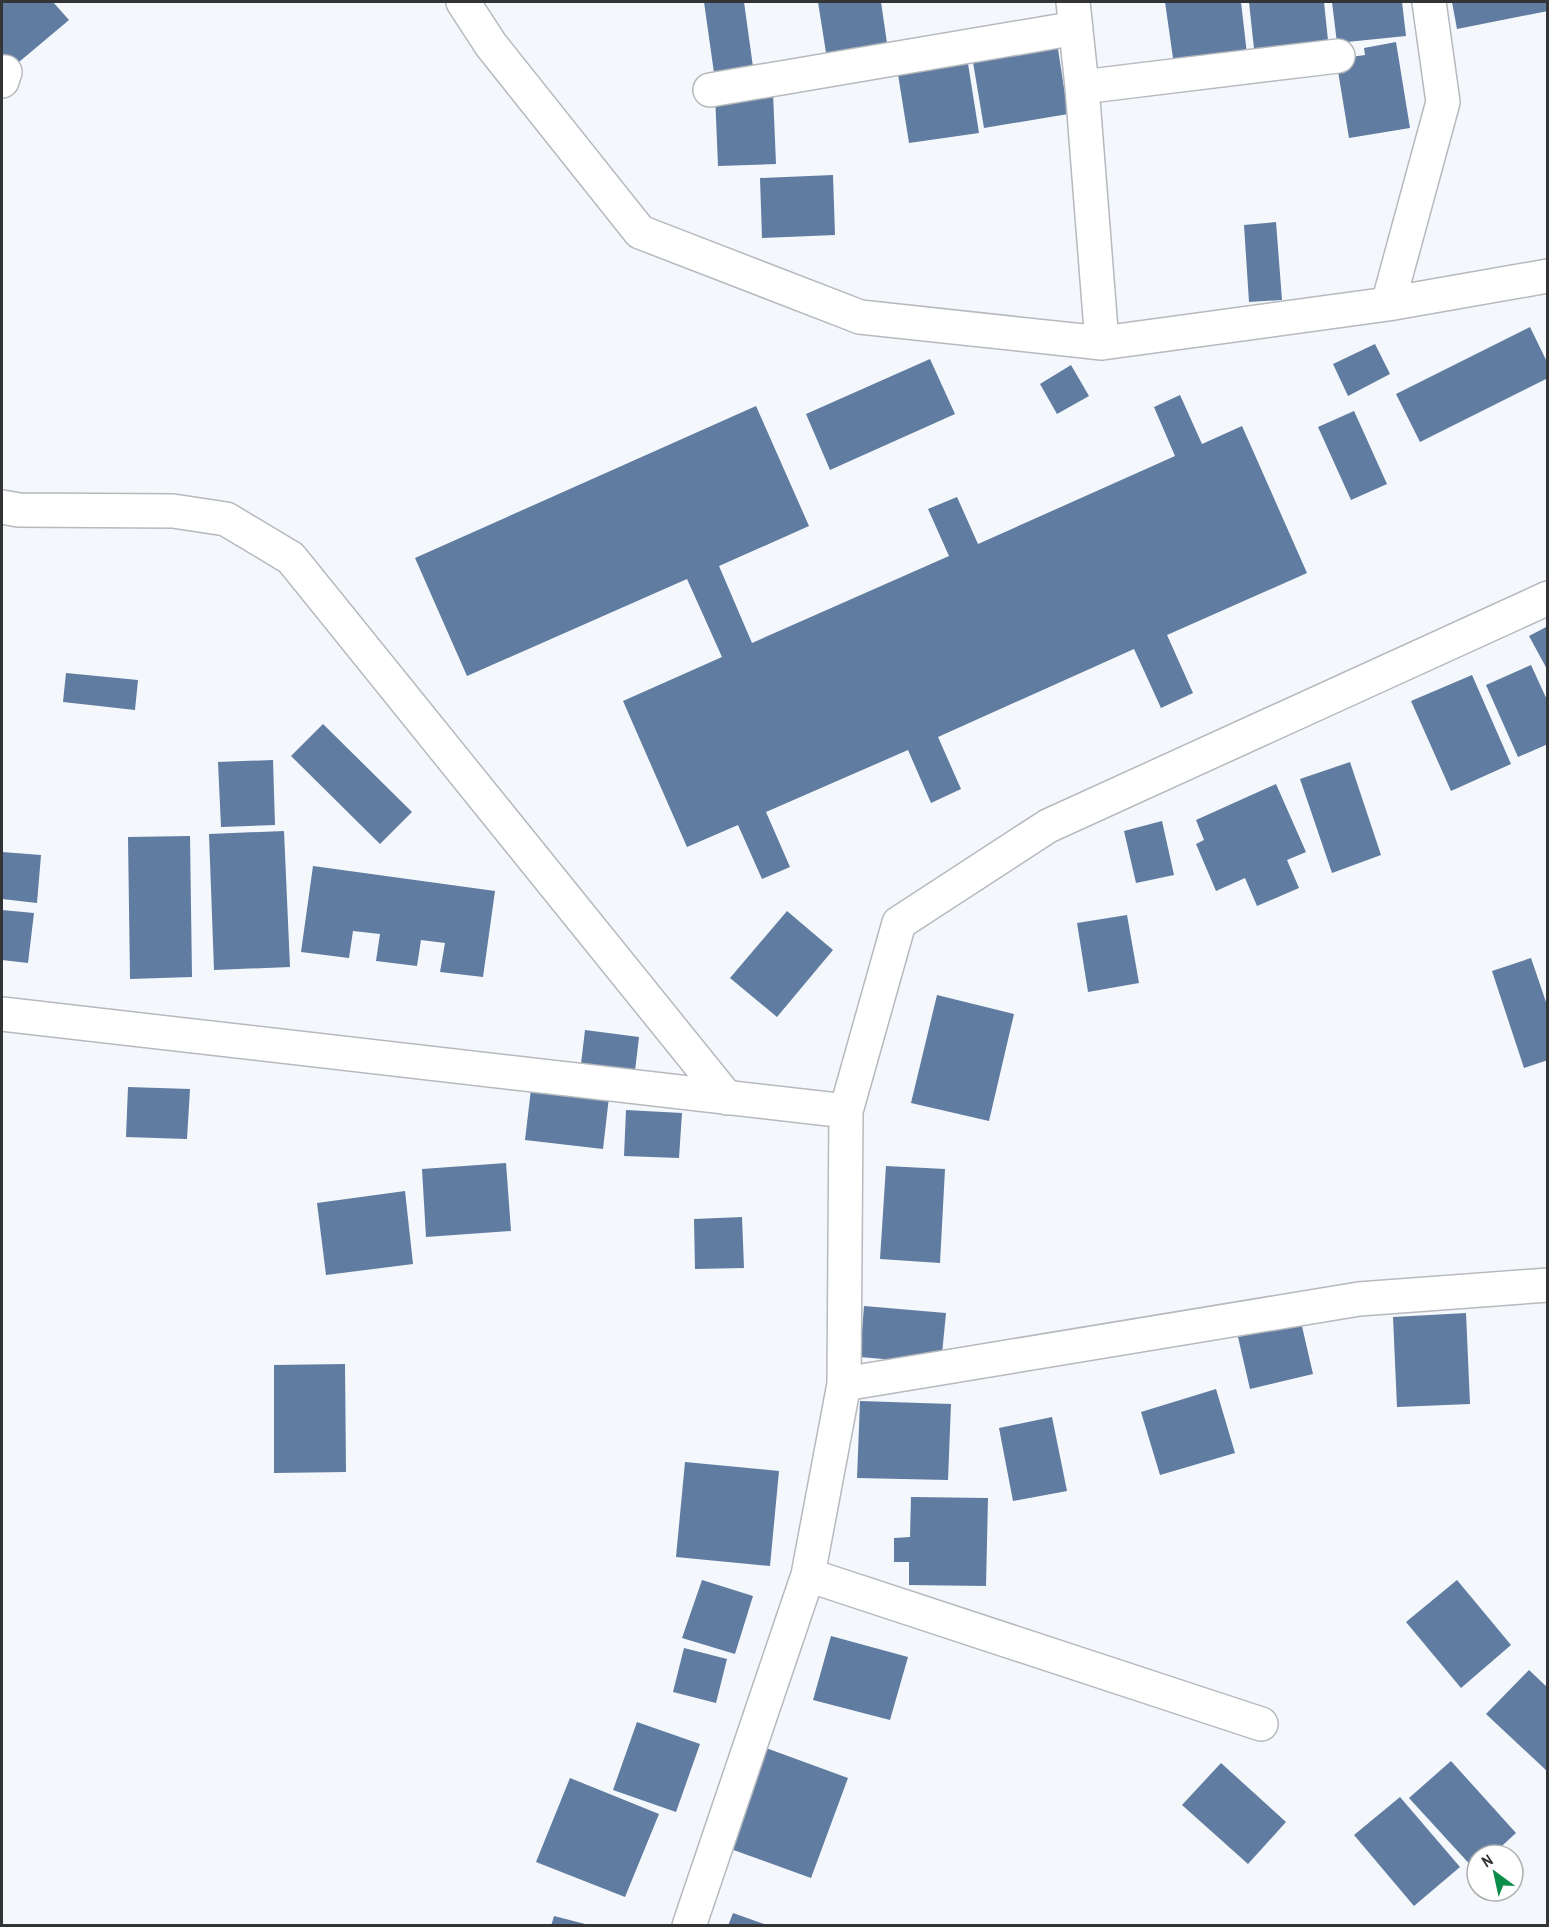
<svg xmlns="http://www.w3.org/2000/svg" width="1549" height="1927" viewBox="0 0 1549 1927" font-family="'Archivo Narrow',sans-serif">
<rect width="100%" height="100%" fill="#f4f7fb"/>
<path fill="#607ca0" d="M2 2H53L69 20 13 67 2 53Z
M704 2H744L753 67 714 73Z
M818 2H881L888 50 827 59Z
M1165 2H1241L1248 63 1175 72Z
M1249 2H1324L1329 50 1255 58Z
M1332 2H1402L1406 36 1337 43Z
M1452 2H1548V11L1457 29Z
M1056 36 1068 114 984 128 971 50Z
M1396 42 1410 128 1349 138 1336 59 1365 55 1364 48Z
M966 51 979 133 909 143 896 62Z
M773 92 776 164 718 166 715 94Z
M833 175 835 235 762 238 760 178Z
M1276 222 1282 300 1249 302 1244 225Z
M1530 327 1548 364V378L1420 442 1396 394Z
M1375 344 1390 374 1348 396 1333 364Z
M930 359 955 414 830 470 806 414Z
M1071 365 1089 396 1057 414 1040 384Z
M1180 395 1202 444 1242 426 1307 573 1167 635 1193 693 1161 708 1134 649 938 737 961 789 931 803 908 750 766 812 790 867 762 879 738 825 687 847 623 701 722 657 687 579 467 676 415 558 756 406 809 526 719 566 752 643 949 556 928 509 957 497 978 544 1175 456 1154 407Z
M1354 411 1387 484 1351 500 1318 427Z
M1548 626V671L1529 636Z
M1531 665 1548 702V744L1518 757 1486 685Z
M66 673 138 680 135 710 63 702Z
M1472 675 1511 764 1451 791 1411 701Z
M323 724 412 812 380 844 291 756Z
M273 760 275 825 221 827 218 762Z
M1350 762 1381 855 1332 873 1300 779Z
M1276 784 1306 852 1287 860 1299 888 1257 906 1245 878 1216 891 1196 844 1204 840 1196 820Z
M1162 821 1174 875 1136 883 1124 831Z
M284 831 290 967 214 970 209 834Z
M190 836 192 977 130 979 128 837Z
M2 852 41 855 37 903 2 899Z
M313 866 495 891 483 977 440 972 445 943 421 940 417 966 376 961 380 934 353 931 349 958 301 952Z
M2 910 34 913 28 963 2 960Z
M787 911 833 950 777 1017 730 978Z
M1127 915 1139 983 1088 992 1077 923Z
M1531 958 1548 1008V1060L1524 1068 1492 971Z
M937 995 1014 1014 989 1121 911 1103Z
M585 1030 639 1037 635 1071 581 1064Z
M128 1087 190 1089 187 1139 126 1137Z
M531 1089 609 1097 603 1149 525 1140Z
M626 1110 682 1113 679 1158 624 1156Z
M506 1163 511 1231 426 1237 422 1169Z
M886 1166 945 1169 940 1263 880 1259Z
M405 1191 413 1264 326 1275 317 1203Z
M742 1217 744 1268 695 1269 694 1219Z
M864 1306 946 1313 941 1364 860 1357Z
M1466 1313 1470 1404 1397 1407 1393 1317Z
M1301 1322 1313 1374 1250 1389 1238 1337Z
M345 1364 346 1472 274 1473V1365Z
M1216 1389 1235 1453 1160 1475 1141 1412Z
M860 1401 951 1404 948 1480 857 1478Z
M1052 1417 1067 1491 1013 1501 999 1428Z
M685 1462 779 1471 770 1566 676 1557Z
M911 1497 988 1498 986 1586 909 1585V1562H894V1538L910 1537Z
M702 1580 753 1596 735 1654 682 1638Z
M1457 1580 1511 1645 1461 1688 1406 1622Z
M831 1636 908 1657 890 1720 813 1700Z
M684 1648 727 1659 716 1703 673 1692Z
M1529 1670 1548 1688V1772L1486 1714Z
M637 1722 700 1744 676 1812 613 1790Z
M766 1748 848 1778 811 1878 728 1848Z
M1451 1761 1516 1833 1492 1855H1477V1868L1475 1870 1409 1798Z
M1221 1763 1286 1822 1248 1864 1182 1805Z
M570 1778 659 1814 625 1897 536 1862Z
M1400 1797 1460 1867 1414 1906 1354 1835Z
M733 1913 767 1925V1926H728Z
M554 1916 589 1925V1926H551Z"/>
<g fill="none" stroke-linecap="round" stroke-linejoin="round">
<defs>
<path id="minor" d="M463 2 491 45 640 232 860 317 1102 343 1388 304 1548 276
M1073 2 1082 87 1102 343
M2 81 5 72
M1082 87 1338 56
M710 90 1076 28
M1388 304 1443 102 1429 2
M2 507 19 510 173 511 226 519 291 558 727 1098
M2 1014 846 1111
M844 1384 1359 1299 1548 1285
M808 1575 1261 1724
M689 1926 808 1575 844 1384 846 1111 899 923 1048 826 1548 598"/>
</defs>
<use href="#minor" stroke="#b6b9bd" stroke-width="36"/>
<use href="#minor" stroke="#fff" stroke-width="33"/>
</g>
<rect width="1549" height="1927" fill="none" stroke="#333436" stroke-width="6"/>
<g transform="translate(1495 1873) rotate(327)"><circle r="28" fill="#ffffff" stroke="#adaeaf" stroke-width="1.5"/>
<path d="M0-4.5L10 22L0 15L-10 22Z" fill="#0d8d4a"/>
<text y="-9" font-size="16" font-weight="bold" text-anchor="middle" fill="#333436">N</text>
</g>
</svg>
